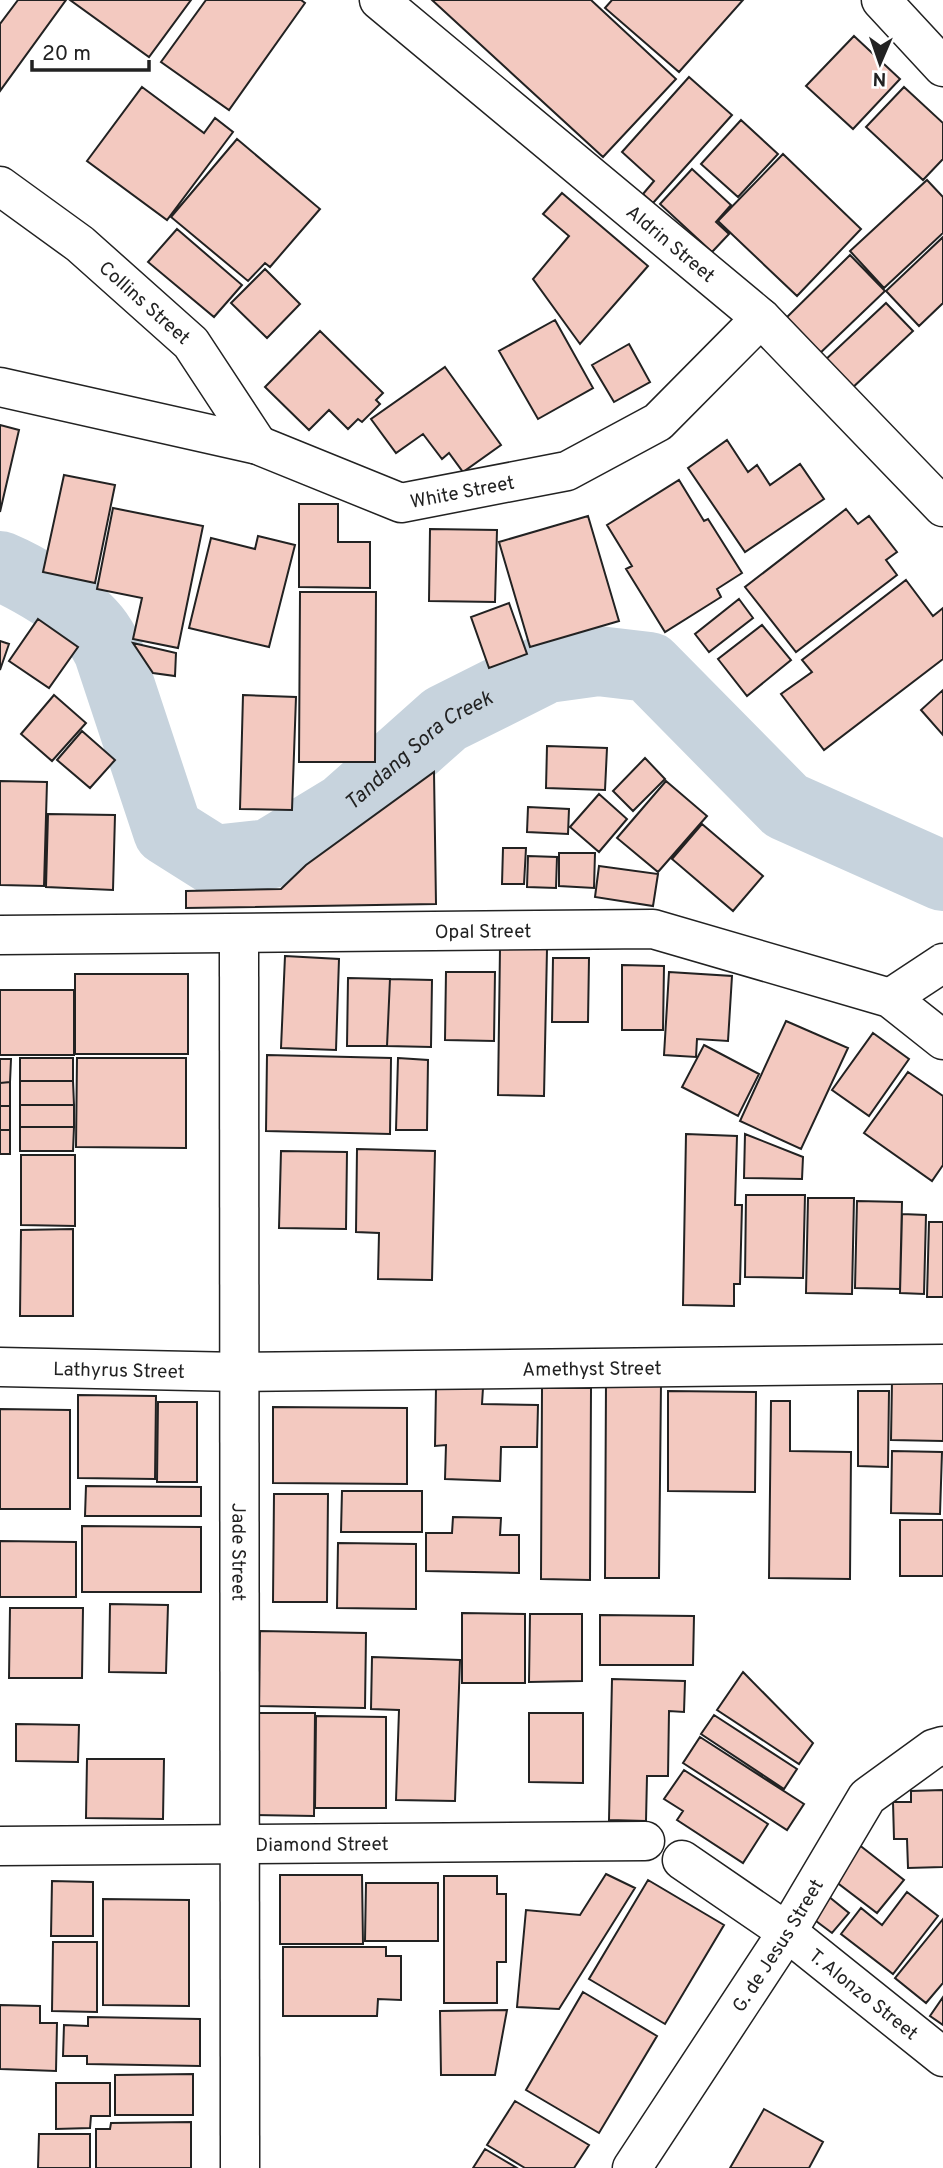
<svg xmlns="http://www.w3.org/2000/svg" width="943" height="2168" viewBox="0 0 943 2168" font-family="Overpass,sans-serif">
<rect width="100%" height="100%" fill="#fff"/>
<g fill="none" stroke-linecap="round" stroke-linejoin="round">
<path stroke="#c7d3dd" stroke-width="70" id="s1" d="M0 566C26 577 75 605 93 627 99 633 104 643 108 650L168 831 214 860 269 854 345 808 445 719 547 668 598 661 649 667 786 806 943 876"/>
</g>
<path fill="#f3c9c0" stroke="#222" stroke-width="2" d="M18 0H66L0 91V24Z
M70 0H191L149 57Z
M206 0H301L305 3 229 110 161 62Z
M432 0H591L676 79 603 157Z
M612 0H743L679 72 605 8Z
M854 36 900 79 853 129 806 86Z
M689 77 732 115 653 203 643 194 654 181 622 152Z
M142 87 204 133 215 118 233 132 167 220 87 161Z
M904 87 943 123V159L923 180 866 127Z
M741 120 778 154 738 197 701 164Z
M237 139 320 209 270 267 265 263 248 281 171 217Z
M783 154 861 229 797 296 718 221Z
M692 169 731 205 716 222 729 234 712 252 660 204Z
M927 180 943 197V233L884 288 850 251Z
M562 193 648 266 580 344 533 279 569 236 543 214Z
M177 229 242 285 214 317 148 262Z
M943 237V303L919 326 886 291Z
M850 255 885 291 817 356 783 321Z
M265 269 300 304 267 338 231 303Z
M886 303 913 331 850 390 823 362Z
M555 320 593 388 538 419 499 351Z
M320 331 383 393 376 400 380 404 362 422 358 419 348 429 329 410 309 430 265 387Z
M629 344 650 382 614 402 592 365Z
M445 367 501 445 463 472 449 453 442 459 423 434 396 453 371 419Z
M0 425 19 430 0 512Z
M727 440 748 472 757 465 770 485 800 464 824 499 745 552 688 468Z
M64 475 115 485 95 583 43 572Z
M679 480 704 521 708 519 742 573 717 589 721 597 665 632 626 569 632 566 607 525Z
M299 504H338V542H370V588L299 587Z
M113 508 203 526 178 648 133 639 142 598 97 589Z
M846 509 858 524 869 516 897 552 886 560 897 575 796 652 745 587Z
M588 516 619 621 530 647 499 542Z
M430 529 497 530 495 602 429 601Z
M258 536 295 545 269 647 189 628 211 538 255 549Z
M906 580 933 616 943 608V659L824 750 781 694 812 672 802 660Z
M300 592H376L375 762H299Z
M739 599 753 618 709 652 695 634Z
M509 603 527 654 489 668 471 617Z
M38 619 78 647 49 688 9 661Z
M762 625 791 660 747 696 718 659Z
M0 641 9 644 0 670Z
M133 643 176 653 175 676 153 673Z
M943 690V735L921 710Z
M54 695 86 723 52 761 21 734Z
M243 695 296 697 292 810 240 809Z
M82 731 115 760 90 788 57 760Z
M547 746 607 748 605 790 546 788Z
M645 758 665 779 633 811 613 791Z
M434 772 436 904 186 908V891L281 889 306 865Z
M0 781 47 782 44 886 0 885Z
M666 781 707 816 658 872 617 838Z
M599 794 627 819 599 852 570 827Z
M528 807 569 809 568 834 527 832Z
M48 814 115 815 113 890 46 887Z
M702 824 763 876 733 911 672 859Z
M503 848H526L524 884H502Z
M559 853H595L594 888 559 886Z
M528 856 557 857 556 888 527 887Z
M599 866 658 874 653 906 595 897Z
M500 948 547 949 544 1096 498 1095Z
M285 956 339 959 336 1050 281 1048Z
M553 958H589L588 1022H552Z
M622 965 664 966 663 1030H622Z
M446 972H495L494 1041 445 1040Z
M669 972 732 976 728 1041 697 1039 696 1057 664 1055Z
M75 974H188V1054H75Z
M348 978 390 979 387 1046H347Z
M390 979 432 980 431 1047 387 1046Z
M0 990H74V1055H0Z
M786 1021 848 1048 801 1149 740 1121Z
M873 1033 909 1059 869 1116 832 1090Z
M704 1045 759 1074 738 1116 682 1087Z
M267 1055 391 1058 390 1134 266 1131Z
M20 1058H73V1081H20Z
M77 1058H186V1148L76 1147Z
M398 1058 428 1060 427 1130H396Z
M0 1059H11L10 1082 0 1083Z
M908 1072 943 1096V1165L932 1181 864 1133Z
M20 1081H73L74 1105H20Z
M10 1082V1106H0V1083Z
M20 1105H74V1127H20Z
M0 1106H10V1130H0Z
M20 1127H74L73 1151H20Z
M0 1130H10V1154H0Z
M686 1134 737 1136 735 1205H742L740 1284H734V1306L683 1305Z
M745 1134 803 1157 802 1179 744 1178Z
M357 1149 435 1151 432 1280 378 1279 379 1233 356 1232Z
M281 1151 347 1152 346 1229 279 1228Z
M21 1155H75V1226L21 1225Z
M746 1195H805L803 1278 745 1277Z
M808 1198H854L852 1294 806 1293Z
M857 1201 902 1202 900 1289 855 1288Z
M902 1214 926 1215 924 1294 900 1293Z
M929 1222H943V1297H927Z
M73 1229V1316H20L21 1230Z
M892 1381 943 1383V1441L891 1440Z
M606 1382H661L659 1578H605Z
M436 1388H483L482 1404 538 1405 537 1447H501L500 1481 445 1479 446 1445 435 1446Z
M542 1388H591L590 1580 541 1579Z
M668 1391 756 1392 755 1492 668 1491Z
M858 1391H889L888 1467 858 1466Z
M78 1395 156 1396 155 1479 78 1478Z
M771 1401H790V1451L851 1452 850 1579 769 1578Z
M158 1402H197V1482H157Z
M273 1407 407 1408V1484L273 1483Z
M0 1409 70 1410V1509H0Z
M892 1451 942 1452 940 1514 891 1513Z
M86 1486 201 1487V1516H85Z
M342 1491H422V1532H341Z
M274 1494H328L327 1602H273Z
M453 1517 501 1518 500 1535H519V1573L426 1571V1533H452Z
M900 1520H943V1576H900Z
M82 1526 201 1527V1592H82Z
M0 1541 76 1542V1597H0Z
M338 1543 416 1544V1609L337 1608Z
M110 1604 168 1605 166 1673 109 1672Z
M10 1608H83L82 1678H9Z
M462 1613 525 1614V1683H462Z
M530 1614H582V1681L529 1682Z
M600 1615 694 1616 693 1665H600Z
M260 1631 366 1633 365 1708 259 1706Z
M372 1657 460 1660 455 1801 396 1800 399 1710 371 1709Z
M743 1672 813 1743 799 1764 717 1710Z
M612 1679 685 1681 684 1712 669 1711 668 1776H647L646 1821 609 1820Z
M248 1713H315L314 1816 248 1815Z
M529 1713H583V1783L529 1782Z
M714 1715 797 1769 784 1789 701 1734Z
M316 1716 386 1717V1808H315Z
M16 1724 79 1725 78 1762 16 1761Z
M700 1737 804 1804 787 1830 683 1763Z
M87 1759H164L163 1819 86 1818Z
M684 1770 768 1824 743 1863 677 1820 683 1811 664 1799Z
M943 1790V1867L908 1868 907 1839H894L893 1802H911V1791Z
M858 1844 904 1880 877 1913 831 1878Z
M606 1874 635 1888 559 2009 517 2007 526 1910 580 1915Z
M280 1875H362L363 1944H280Z
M444 1876H497V1894H506V1962H497V2003H444Z
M648 1880 724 1925 665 2024 589 1979Z
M52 1881 93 1882V1936H51Z
M366 1883H438V1941H365Z
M907 1892 938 1916 893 1974 841 1934 861 1908 882 1925Z
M828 1896 849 1913 832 1933 812 1918Z
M103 1899 189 1900V2006L103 2005Z
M943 1919V1983L926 2003 895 1978Z
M53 1942H97V2012L52 2011Z
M283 1947H386V1956H401V2000L378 1999 377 2016H283Z
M583 1992 657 2036 599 2133 526 2090Z
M943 1997V2025L930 2016Z
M0 2005 40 2006V2023H57L56 2071 0 2069Z
M507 2010 495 2075H441L440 2011Z
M88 2017 200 2019V2066L87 2064V2056H63L64 2025 88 2026Z
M193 2074V2115H115V2075Z
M56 2083H110V2116H91L90 2128 56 2129Z
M515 2101 589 2145 574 2168H525L487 2145Z
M764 2109 823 2142 809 2168H730Z
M191 2122V2168H96V2129H110L111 2123Z
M39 2134H90V2168H38Z
M485 2149 517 2168H473Z"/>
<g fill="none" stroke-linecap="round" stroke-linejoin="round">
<defs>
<g id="minor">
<path id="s2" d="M379 0 761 318 943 507"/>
<path id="s3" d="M0 186 80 244 191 343 258 445"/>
<path id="s4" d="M0 387 258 445 401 503 567 471 658 422 761 318"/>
<path id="s5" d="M239 934 240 2168"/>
<path id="s6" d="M0 935 653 929 890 998 943 1040"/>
<path d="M890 998 943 963"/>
<path id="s7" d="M0 1367 239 1372 943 1364"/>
<path id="s8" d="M0 1846 645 1841"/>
<path id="s9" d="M682 1860 787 1932 943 2057"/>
<path id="s10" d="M632 2168 787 1932 867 1797 933 1749 943 1746"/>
</g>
<path id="major" d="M881 0 943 67"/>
</defs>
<use href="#minor" stroke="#222" stroke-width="41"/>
<use href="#major" stroke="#222" stroke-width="41"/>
<use href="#minor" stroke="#fff" stroke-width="38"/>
<use href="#major" stroke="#fff" stroke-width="38"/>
</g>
<g text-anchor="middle" stroke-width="5" stroke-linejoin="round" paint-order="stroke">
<g font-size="19" fill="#222" stroke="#fff">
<text dy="7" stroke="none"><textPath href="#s2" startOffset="380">Aldrin Street</textPath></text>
<text dy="7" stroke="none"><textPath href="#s3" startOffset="186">Collins Street</textPath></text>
<text dy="7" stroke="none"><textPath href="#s4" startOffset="481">White Street</textPath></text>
<text dy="7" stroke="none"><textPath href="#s6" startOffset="483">Opal Street</textPath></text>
<text dy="7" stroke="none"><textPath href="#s7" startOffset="592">Amethyst Street</textPath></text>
<text dy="7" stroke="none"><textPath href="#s7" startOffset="119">Lathyrus Street</textPath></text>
<text dy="7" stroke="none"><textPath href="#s5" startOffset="618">Jade Street</textPath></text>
<text dy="7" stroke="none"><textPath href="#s8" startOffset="322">Diamond Street</textPath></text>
<text dy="7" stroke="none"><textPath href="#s10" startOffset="266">G. de Jesus Street</textPath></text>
<text dy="7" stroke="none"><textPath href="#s9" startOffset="226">T. Alonzo Street</textPath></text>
</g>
<g font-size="21" font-style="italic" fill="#222" stroke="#fff">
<text dy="7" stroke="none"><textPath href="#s1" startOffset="623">Tandang Sora Creek</textPath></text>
</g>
</g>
<g transform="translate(880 63) rotate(182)" stroke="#ffffff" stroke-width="5" paint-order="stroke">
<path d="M0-5L12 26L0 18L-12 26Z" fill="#222222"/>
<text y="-10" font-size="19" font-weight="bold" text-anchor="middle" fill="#222222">N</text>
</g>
<path d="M32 60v10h117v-10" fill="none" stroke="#222222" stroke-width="3.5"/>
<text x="42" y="60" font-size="21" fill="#222222" stroke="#ffffff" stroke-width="5" paint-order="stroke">20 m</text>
</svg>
